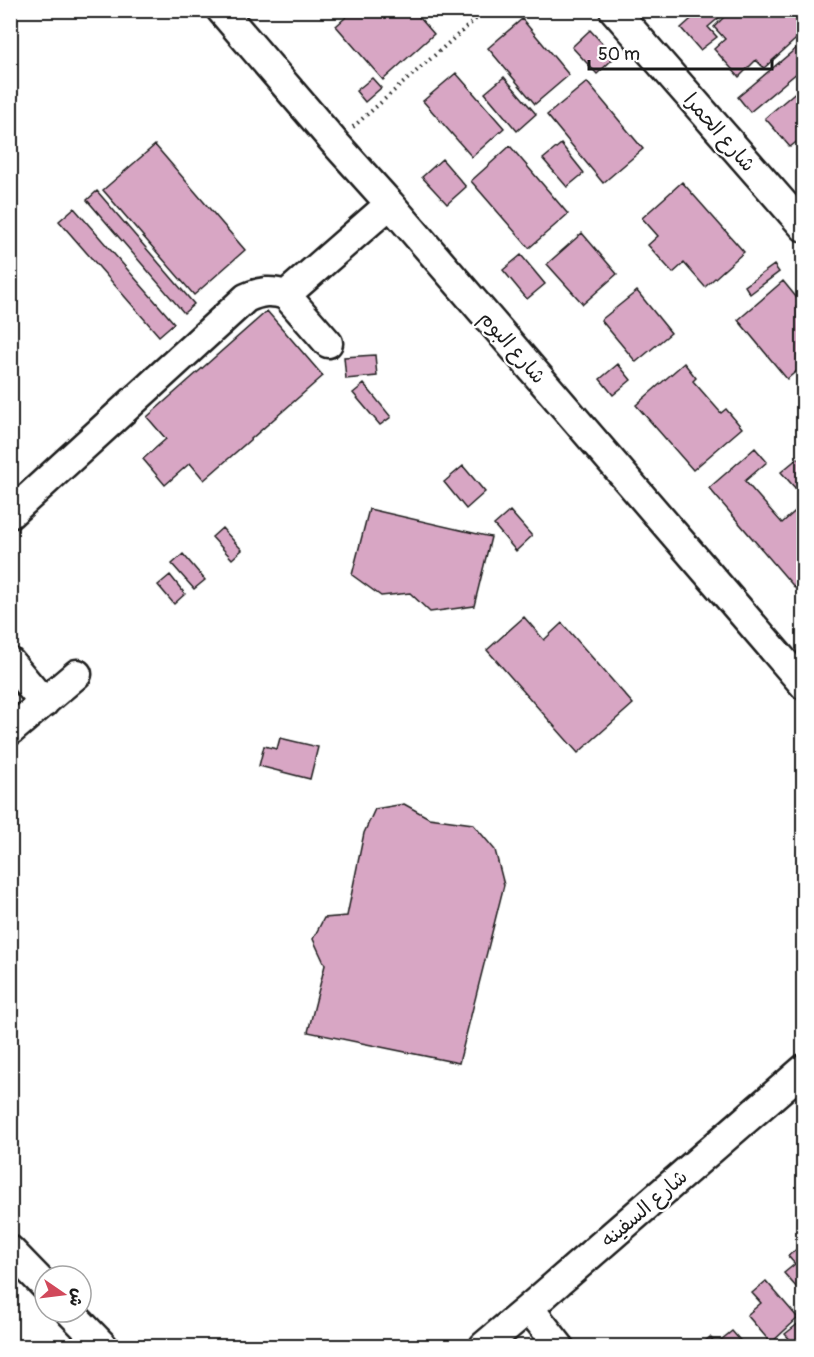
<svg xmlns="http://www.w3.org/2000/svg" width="814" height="1357" viewBox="0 0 814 1357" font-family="Pangolin,'Playpen Sans Arabic',sans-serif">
<rect width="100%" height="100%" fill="#fff"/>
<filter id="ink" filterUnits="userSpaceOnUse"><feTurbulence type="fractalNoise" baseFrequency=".0167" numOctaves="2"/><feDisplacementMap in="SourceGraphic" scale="12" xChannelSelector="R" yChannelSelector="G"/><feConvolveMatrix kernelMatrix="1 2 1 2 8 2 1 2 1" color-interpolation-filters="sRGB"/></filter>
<g filter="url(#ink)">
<path fill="#d8a6c4" stroke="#1c1c1c" stroke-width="1.5" d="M354 10H413L434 34 383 80 336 26Z
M699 10H728L708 27 717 37 700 50 681 28 699 12Z
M731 10H736L740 15 745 10H791L804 25V32L764 68 756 60 739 77 714 49 725 39 714 27Z
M522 19 569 75 535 104 488 48Z
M590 30 615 57 597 74 572 47Z
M799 46 804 51V67L750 112 738 97Z
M456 73 504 128 472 157 423 101Z
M504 77 536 114 517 131 485 93Z
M372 78 381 88 365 102 356 91Z
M587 82 643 149 603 183 547 115Z
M799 89 804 95V136L790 147 765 118Z
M561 144 584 173 567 187 543 159Z
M155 145 245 250 194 295 103 190Z
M510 146 568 214 529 248 471 181Z
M442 159 466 187 447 204 422 177Z
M682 182 744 252 705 287 684 263 673 273 648 245 658 236 642 218Z
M97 191 194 304 184 313 87 200Z
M74 208 174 323 159 336 59 221Z
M582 233 617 274 583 304 547 264Z
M521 255 545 284 527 299 503 270Z
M774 265 779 272 750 294 745 286Z
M783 281 801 303 796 307 804 316V365L787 379 738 320Z
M637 291 671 333 636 362 601 320Z
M267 311 323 376 204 480 190 463 165 485 143 459 166 439 147 417Z
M375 355 377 376 346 379 344 357Z
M684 363 696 378 693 381 721 413 726 409 742 428 693 470 636 405Z
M618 364 631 380 613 395 600 379Z
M364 384 391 417 380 425 353 393Z
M755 448 767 462 745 481 782 523 802 505 804 506V583L796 589 709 488Z
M798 458 804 464V498L781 472Z
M463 466 485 492 466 509 444 482Z
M369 509 491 537 474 606 430 612 410 593 381 596 352 575Z
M510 511 532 536 516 551 494 525Z
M222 528 242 550 232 559 212 537Z
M183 554 205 580 194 589 172 564Z
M170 575 185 594 174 604 158 585Z
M524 617 544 640 562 623 633 704 578 753 487 650Z
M280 738 318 747 310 779 259 766 264 746 277 749Z
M404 804 429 818 473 824 495 850 504 885 459 1063 308 1032 325 965 313 939 324 918 347 916 364 833 375 809Z
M804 1243V1296L784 1273 795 1264 788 1256Z
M766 1281 798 1318 771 1343 747 1315 761 1303 752 1293Z
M804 1319V1346H796L785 1334Z
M732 1331 745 1346H699L710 1337 716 1344Z"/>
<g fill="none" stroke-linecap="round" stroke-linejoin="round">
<defs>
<path id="minor" d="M221 10 335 143 390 204 804 685
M614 10 804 227
M286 295 390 204
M10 514 246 298C261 291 271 290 286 295L328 343
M10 662 44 703
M10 731 77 674
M10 1250 45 1286
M529 1308 559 1346
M70 1312 103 1346
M484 1346 529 1308 804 1069"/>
</defs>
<use href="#minor" stroke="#1c1c1c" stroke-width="33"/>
<path stroke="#1c1c1c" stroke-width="4" stroke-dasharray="1.5 4.5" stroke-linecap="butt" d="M353 127 486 10"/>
<use href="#minor" stroke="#fff" stroke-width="28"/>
</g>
</g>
<g text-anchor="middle" stroke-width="4.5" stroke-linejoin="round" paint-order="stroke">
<g font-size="20" fill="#1c1c1c" stroke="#fff">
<text transform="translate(720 132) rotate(49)" y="7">شارع الحمرا</text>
<text transform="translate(513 347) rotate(49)" y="7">شارع البوم</text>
<text transform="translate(644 1208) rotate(-41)" y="7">شارع السفينه</text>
</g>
</g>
<rect width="814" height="1357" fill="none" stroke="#fff" stroke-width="36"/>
<rect x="18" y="18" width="778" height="1321" fill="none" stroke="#1c1c1c" stroke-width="2" filter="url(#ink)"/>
<g transform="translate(63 1294) rotate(104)"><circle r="28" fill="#ffffff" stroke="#a4a4a4" stroke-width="1.5"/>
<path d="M0-4.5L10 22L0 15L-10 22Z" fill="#d1495b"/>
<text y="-9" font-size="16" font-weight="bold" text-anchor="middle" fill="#1c1c1c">ش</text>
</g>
<path d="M589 60v9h183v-9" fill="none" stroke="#1c1c1c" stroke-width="3"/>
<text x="598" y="60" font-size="18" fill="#1c1c1c" stroke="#ffffff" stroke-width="4.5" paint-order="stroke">50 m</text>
</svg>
